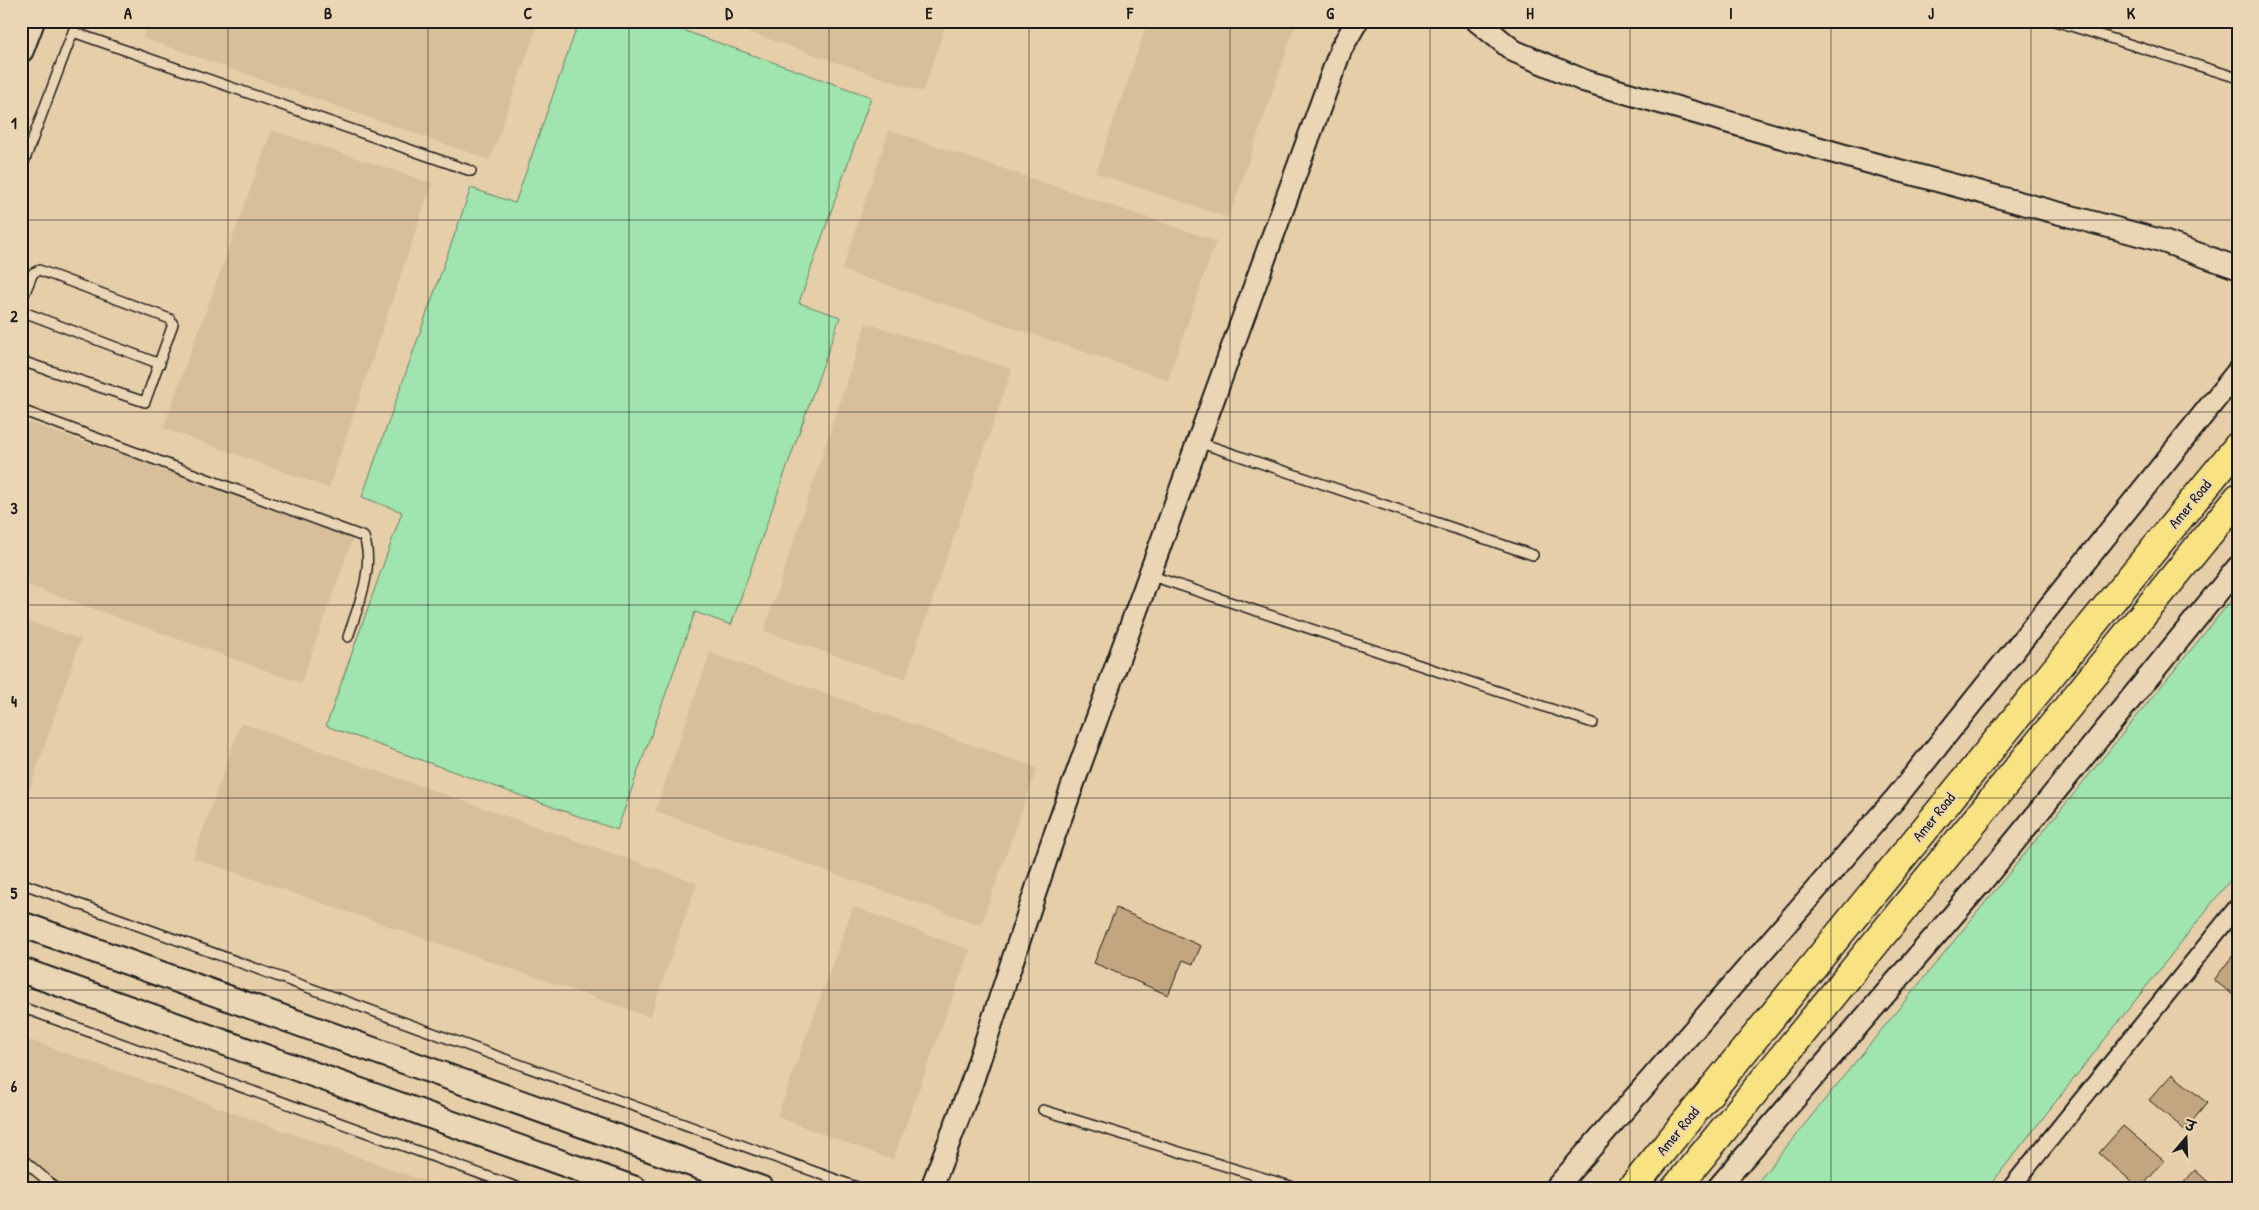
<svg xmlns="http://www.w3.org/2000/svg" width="2259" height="1210" viewBox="0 0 2259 1210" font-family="'Patrick Hand','Playpen Sans Deva',sans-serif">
<rect width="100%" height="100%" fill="#e6cea9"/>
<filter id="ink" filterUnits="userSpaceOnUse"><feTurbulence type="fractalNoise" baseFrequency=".02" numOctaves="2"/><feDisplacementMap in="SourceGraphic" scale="10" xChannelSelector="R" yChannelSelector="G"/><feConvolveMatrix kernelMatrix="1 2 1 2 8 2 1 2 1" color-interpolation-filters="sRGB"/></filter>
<g filter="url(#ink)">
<path fill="#d8bf9a" d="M149 21H539L490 160 143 38Z
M716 21H947L923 92Z
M1148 21H1297L1229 218 1096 173Z
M272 130 432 183 329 488 163 428Z
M889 130 1216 241 1168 380 842 270Z
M866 323 1012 369 905 679 764 631Z
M21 420 354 535 301 683 21 583Z
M21 619 81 639 21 815Z
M710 653 1037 768 981 925 655 811Z
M241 723 697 883 650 1017 193 858Z
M853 907 970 950 893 1160 777 1117Z
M21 1037 447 1189H21Z"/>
<path fill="#a0e4af" stroke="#5e8066" d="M579 21H657L871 97 799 303 840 317 731 625 695 612 617 830 326 726 402 512 362 497 471 188 515 203Z
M2238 592V870L1987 1189H1752Z"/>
<path fill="#c3a680" stroke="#1c1c1c" d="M1116 908 1201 946 1193 964 1183 960 1168 995 1094 963Z
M2238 949V999L2214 980Z
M2172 1074 2207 1103 2185 1130 2149 1100Z
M2123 1126 2164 1161 2140 1189 2099 1153Z
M2195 1170 2216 1189H2178Z"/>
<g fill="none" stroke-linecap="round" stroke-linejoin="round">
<defs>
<path id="service" d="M2055 21 2238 78
M73 32 471 171
M21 170 77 21
M21 302 33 273 39 270 170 319 173 324 145 402 21 361
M21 311 160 364
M21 410 364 537C375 569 358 606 348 637
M1198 442 1533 555
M1149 575 1593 723
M21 883 862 1189
M21 1007 522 1189
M1043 1110 1300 1189
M21 1158 57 1189"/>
<path id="minor" d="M2010 1189 2238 906"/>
<path id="tertiary" d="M1477 21 1514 51 1585 81 1864 161 2159 240 2238 268
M931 1189 972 1082 1052 842 1341 49 1357 21
M1555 1189 1895 799 2238 371
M1717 1189 1980 884 2238 567"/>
<path id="secondary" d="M21 50 32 21
M21 924 762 1189
M21 970 635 1189"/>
<path id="trunk" d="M1631 1189 2238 446
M1675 1189 2238 498"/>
</defs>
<use href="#service" stroke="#1c1c1c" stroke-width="12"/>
<use href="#minor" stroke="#1c1c1c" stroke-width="20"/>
<use href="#tertiary" stroke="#1c1c1c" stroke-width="25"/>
<use href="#secondary" stroke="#1c1c1c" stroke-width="28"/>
<use href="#trunk" stroke="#1c1c1c" stroke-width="31"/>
<use href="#service" stroke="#ead6b4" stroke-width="9"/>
<use href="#minor" stroke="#ead6b4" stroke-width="16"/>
<use href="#tertiary" stroke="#ead6b4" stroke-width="21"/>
<use href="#secondary" stroke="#ead6b4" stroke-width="24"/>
<use href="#trunk" stroke="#f8e281" stroke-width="28"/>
</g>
</g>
<path fill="none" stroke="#1c1c1c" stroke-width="1" stroke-opacity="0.55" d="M228 21V1189M428 21V1189M629 21V1189M829 21V1189M1029 21V1189M1230 21V1189M1430 21V1189M1630 21V1189M1831 21V1189M2031 21V1189M21 220H2238M21 412H2238M21 605H2238M21 798H2238M21 990H2238"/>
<g text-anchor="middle" stroke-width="4" stroke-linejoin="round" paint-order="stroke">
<g font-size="15" fill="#1c1c1c" stroke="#ead6b4">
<text transform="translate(2190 504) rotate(-51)" y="5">Amer Road</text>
<text transform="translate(1934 817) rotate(-51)" y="5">Amer Road</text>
<text transform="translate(1678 1131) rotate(-51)" y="5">Amer Road</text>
</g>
</g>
<rect width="2259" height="1210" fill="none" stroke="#ead6b4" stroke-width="55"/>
<g transform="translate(2186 1138) rotate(19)" stroke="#ead6b4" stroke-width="4" paint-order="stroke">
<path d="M0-4L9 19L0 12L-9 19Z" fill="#1c1c1c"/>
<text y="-8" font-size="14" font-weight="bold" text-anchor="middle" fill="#1c1c1c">उ</text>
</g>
<rect x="28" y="28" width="2204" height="1154" fill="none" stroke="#1c1c1c" stroke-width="2"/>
<g font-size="16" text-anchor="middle" font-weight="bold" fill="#1c1c1c">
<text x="128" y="19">A</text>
<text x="328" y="19">B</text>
<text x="528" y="19">C</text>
<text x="729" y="19">D</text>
<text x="929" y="19">E</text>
<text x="1130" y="19">F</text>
<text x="1330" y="19">G</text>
<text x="1530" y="19">H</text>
<text x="1731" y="19">I</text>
<text x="1931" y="19">J</text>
<text x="2131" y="19">K</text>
<text x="14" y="129">1</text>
<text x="14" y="322">2</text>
<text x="14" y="514">3</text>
<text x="14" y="707">4</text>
<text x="14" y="899">5</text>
<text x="14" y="1092">6</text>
</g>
</svg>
